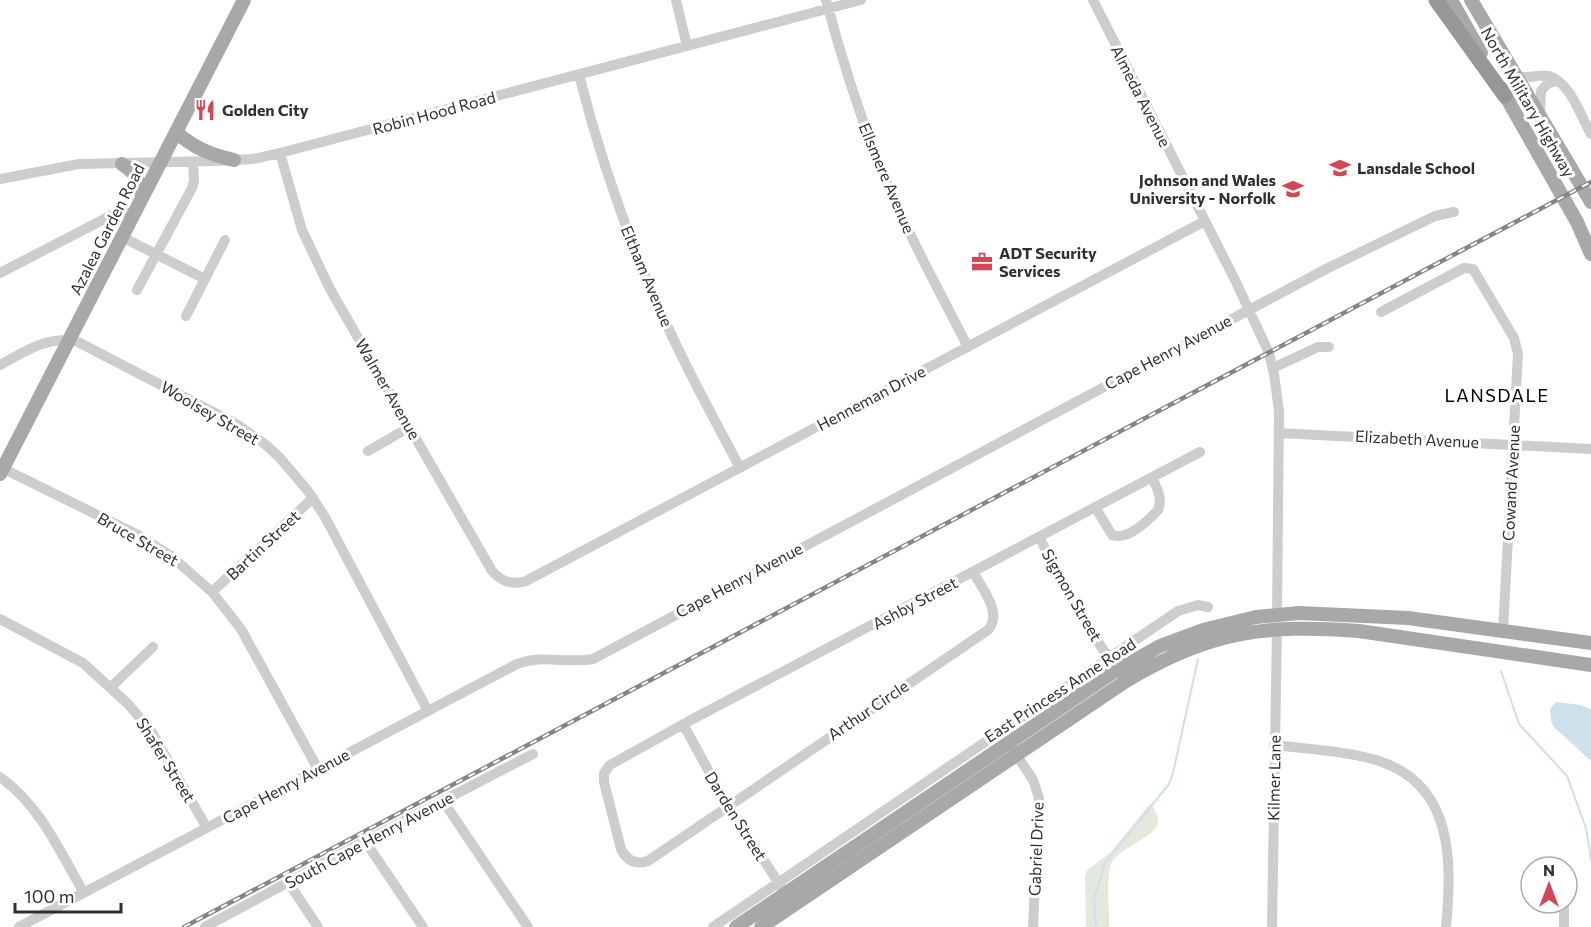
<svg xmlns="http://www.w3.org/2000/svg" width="1591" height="927" viewBox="0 0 1591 927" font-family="Commissioner,sans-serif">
<rect width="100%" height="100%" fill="#fff"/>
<path fill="#e4e8dd" d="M1151 803C1153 808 1158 814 1158 820 1161 835 1120 847 1112 862 1105 875 1110 911 1109 927H1086L1085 876 1087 870 1109 854Z"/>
<path fill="#cee0e9" d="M1556 702 1581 705 1591 710V761L1554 727 1551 721 1550 709Z"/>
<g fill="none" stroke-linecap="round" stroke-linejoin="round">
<path stroke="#cee0e9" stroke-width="2" d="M1501 671 1519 724 1567 776 1586 828 1591 860
M1096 927 1094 899 1105 863 1169 784 1173 773 1198 659"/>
<path stroke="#cdcdcd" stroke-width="10" d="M676 0 687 46
M826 0C840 53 857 106 876 157 902 223 936 285 968 347
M1093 0 1235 280 1269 353 1274 374 1279 411 1277 615
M579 75C598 150 623 224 654 296 679 355 710 411 740 468
M1516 75C1528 81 1538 73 1549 76 1571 83 1581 117 1591 134
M1540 115 1541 91 1548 83 1557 81
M280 153 302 230 330 289 492 571C502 582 512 585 526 581L1205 221
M0 179 79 164 214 161 253 159 280 153 861 0
M122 237 205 279 186 316
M0 273 114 214 123 212 134 213
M205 279 225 240
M137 290 192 188 194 181 193 162
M1381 312 1464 268 1473 269 1514 338 1518 354 1503 631
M0 365C26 351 48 335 78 342L238 425 266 445 280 458 308 491 325 517 428 711
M1273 368 1318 347H1329
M1279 433 1591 449
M368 451 410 427
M0 467 138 535 171 556 212 592 241 629 318 769
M1095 507 1112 535C1127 541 1148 521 1158 510 1163 498 1157 489 1152 477
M1039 537 1080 614 1104 651 1114 660 1123 676
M973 572C982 588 1003 613 988 630L648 861C636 865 627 861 621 849L604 782V773L610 765 689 721 1200 452
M212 592 313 498
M0 619 83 663 128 704 151 731 207 828
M111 687 153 647
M683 724 724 799 782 888
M1274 745C1308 749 1347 751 1379 761 1454 785 1452 862 1446 927
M1012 748 1033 780 1039 798 1033 927
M0 777C40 805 60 852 84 893
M443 801 528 927
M365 841 423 927
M288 882 318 927
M1564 903V927
M19 927 517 664C544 654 566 664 593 659L1326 269 1435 216 1454 212
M205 927 365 841 533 754
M713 927 1178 611 1198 605 1208 607
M1272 927 1277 628"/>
<path stroke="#a8a8a8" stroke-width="14" d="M1451 0 1481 53
M1471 0 1591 202
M1501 88 1577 222 1591 254
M176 132C194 148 211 155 234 160
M122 164C138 175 139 179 142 197
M0 474 244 0
M736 927 1112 673 1160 646 1203 630 1256 617 1299 613 1408 618 1591 643
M761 927 1126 681C1209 631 1264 624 1359 631L1591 665"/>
<path stroke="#979797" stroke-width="15" d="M1436 0 1505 96"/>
<defs>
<path id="rail" d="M184 927 1591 182"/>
</defs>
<use href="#rail" stroke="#858585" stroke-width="4.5"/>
<use href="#rail" stroke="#fff" stroke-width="2" stroke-dasharray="7" stroke-linecap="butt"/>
</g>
<defs>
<symbol id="restaurant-bare" viewBox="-9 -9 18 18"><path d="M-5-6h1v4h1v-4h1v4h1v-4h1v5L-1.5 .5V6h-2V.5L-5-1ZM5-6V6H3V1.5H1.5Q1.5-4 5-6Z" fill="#d34656" stroke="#fff" stroke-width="2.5" paint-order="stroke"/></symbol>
<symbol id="school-bare" viewBox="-9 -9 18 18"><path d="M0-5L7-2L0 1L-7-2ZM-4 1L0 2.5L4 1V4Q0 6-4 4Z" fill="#d34656" stroke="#fff" stroke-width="2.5" paint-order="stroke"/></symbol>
<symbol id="office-bare" viewBox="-9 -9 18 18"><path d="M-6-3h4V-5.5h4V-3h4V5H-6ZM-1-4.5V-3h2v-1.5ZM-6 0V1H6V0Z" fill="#d34656" stroke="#fff" stroke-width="2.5" paint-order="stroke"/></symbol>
</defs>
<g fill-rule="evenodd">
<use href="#restaurant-bare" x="190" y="95" width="30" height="30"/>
<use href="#school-bare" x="1325" y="153" width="30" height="30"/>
<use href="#school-bare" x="1278" y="174" width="30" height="30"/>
<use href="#office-bare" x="967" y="247" width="30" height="30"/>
</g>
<g text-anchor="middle" stroke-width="6" stroke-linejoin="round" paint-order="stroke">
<g font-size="16" fill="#303030" stroke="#fff">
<text transform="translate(1141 96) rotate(63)" y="6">Almeda Avenue</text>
<text transform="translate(1528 102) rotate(60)" y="6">North Military Highway</text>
<text transform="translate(434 113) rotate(-15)" y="6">Robin Hood Road</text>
<text transform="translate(887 178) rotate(67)" y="6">Ellsmere Avenue</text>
<text transform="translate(107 229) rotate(-63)" y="6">Azalea Garden Road</text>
<text transform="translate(647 276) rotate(67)" y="6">Eltham Avenue</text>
<text transform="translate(1168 352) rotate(-28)" y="6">Cape Henry Avenue</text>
<text transform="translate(388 389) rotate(60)" y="6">Walmer Avenue</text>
<text transform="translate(871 398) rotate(-28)" y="6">Henneman Drive</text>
<text transform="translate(210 413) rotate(30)" y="6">Woolsey Street</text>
<text transform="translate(1417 439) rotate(3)" y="6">Elizabeth Avenue</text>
<text transform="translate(1511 483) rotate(-87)" y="6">Cowand Avenue</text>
<text transform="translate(138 539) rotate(30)" y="6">Bruce Street</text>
<text transform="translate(263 545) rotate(-43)" y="6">Bartin Street</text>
<text transform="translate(739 580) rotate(-28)" y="6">Cape Henry Avenue</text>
<text transform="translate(1072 595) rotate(60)" y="6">Sigmon Street</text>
<text transform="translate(915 603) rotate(-28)" y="6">Ashby Street</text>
<text transform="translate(1060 690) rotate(-33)" y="6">East Princess Anne Road</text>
<text transform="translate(868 710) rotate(-34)" y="6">Arthur Circle</text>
<text transform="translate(166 760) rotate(58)" y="6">Shafer Street</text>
<text transform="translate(1274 778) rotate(-89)" y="6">Kilmer Lane</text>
<text transform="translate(286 786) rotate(-28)" y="6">Cape Henry Avenue</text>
<text transform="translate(736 816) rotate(58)" y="6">Darden Street</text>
<text transform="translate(369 840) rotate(-28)" y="6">South Cape Henry Avenue</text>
<text transform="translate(1036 849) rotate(-88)" y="6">Gabriel Drive</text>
</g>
<g font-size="16" font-weight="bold" fill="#303030" stroke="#fff" text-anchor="start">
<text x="222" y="116">Golden City</text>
<text x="1357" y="174">Lansdale School</text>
<text x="1276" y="186" text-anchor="end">Johnson and Wales<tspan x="1276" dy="18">University - Norfolk</tspan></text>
<text x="999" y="259">ADT Security<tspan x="999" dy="18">Services</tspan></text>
</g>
<g font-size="18" letter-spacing="1.5" fill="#000" stroke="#fff">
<text x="1497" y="402">LANSDALE</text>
</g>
</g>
<g transform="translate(1549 885)"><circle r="28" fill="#ffffff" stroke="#acacac" stroke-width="1.5"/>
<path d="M0-4.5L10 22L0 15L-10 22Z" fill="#d34656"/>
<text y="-9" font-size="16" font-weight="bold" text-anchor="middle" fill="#303030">N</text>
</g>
<path d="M15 903v9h106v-9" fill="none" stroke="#303030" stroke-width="3"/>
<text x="24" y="903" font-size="18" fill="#303030" stroke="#ffffff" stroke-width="4.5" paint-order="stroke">100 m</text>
</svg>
